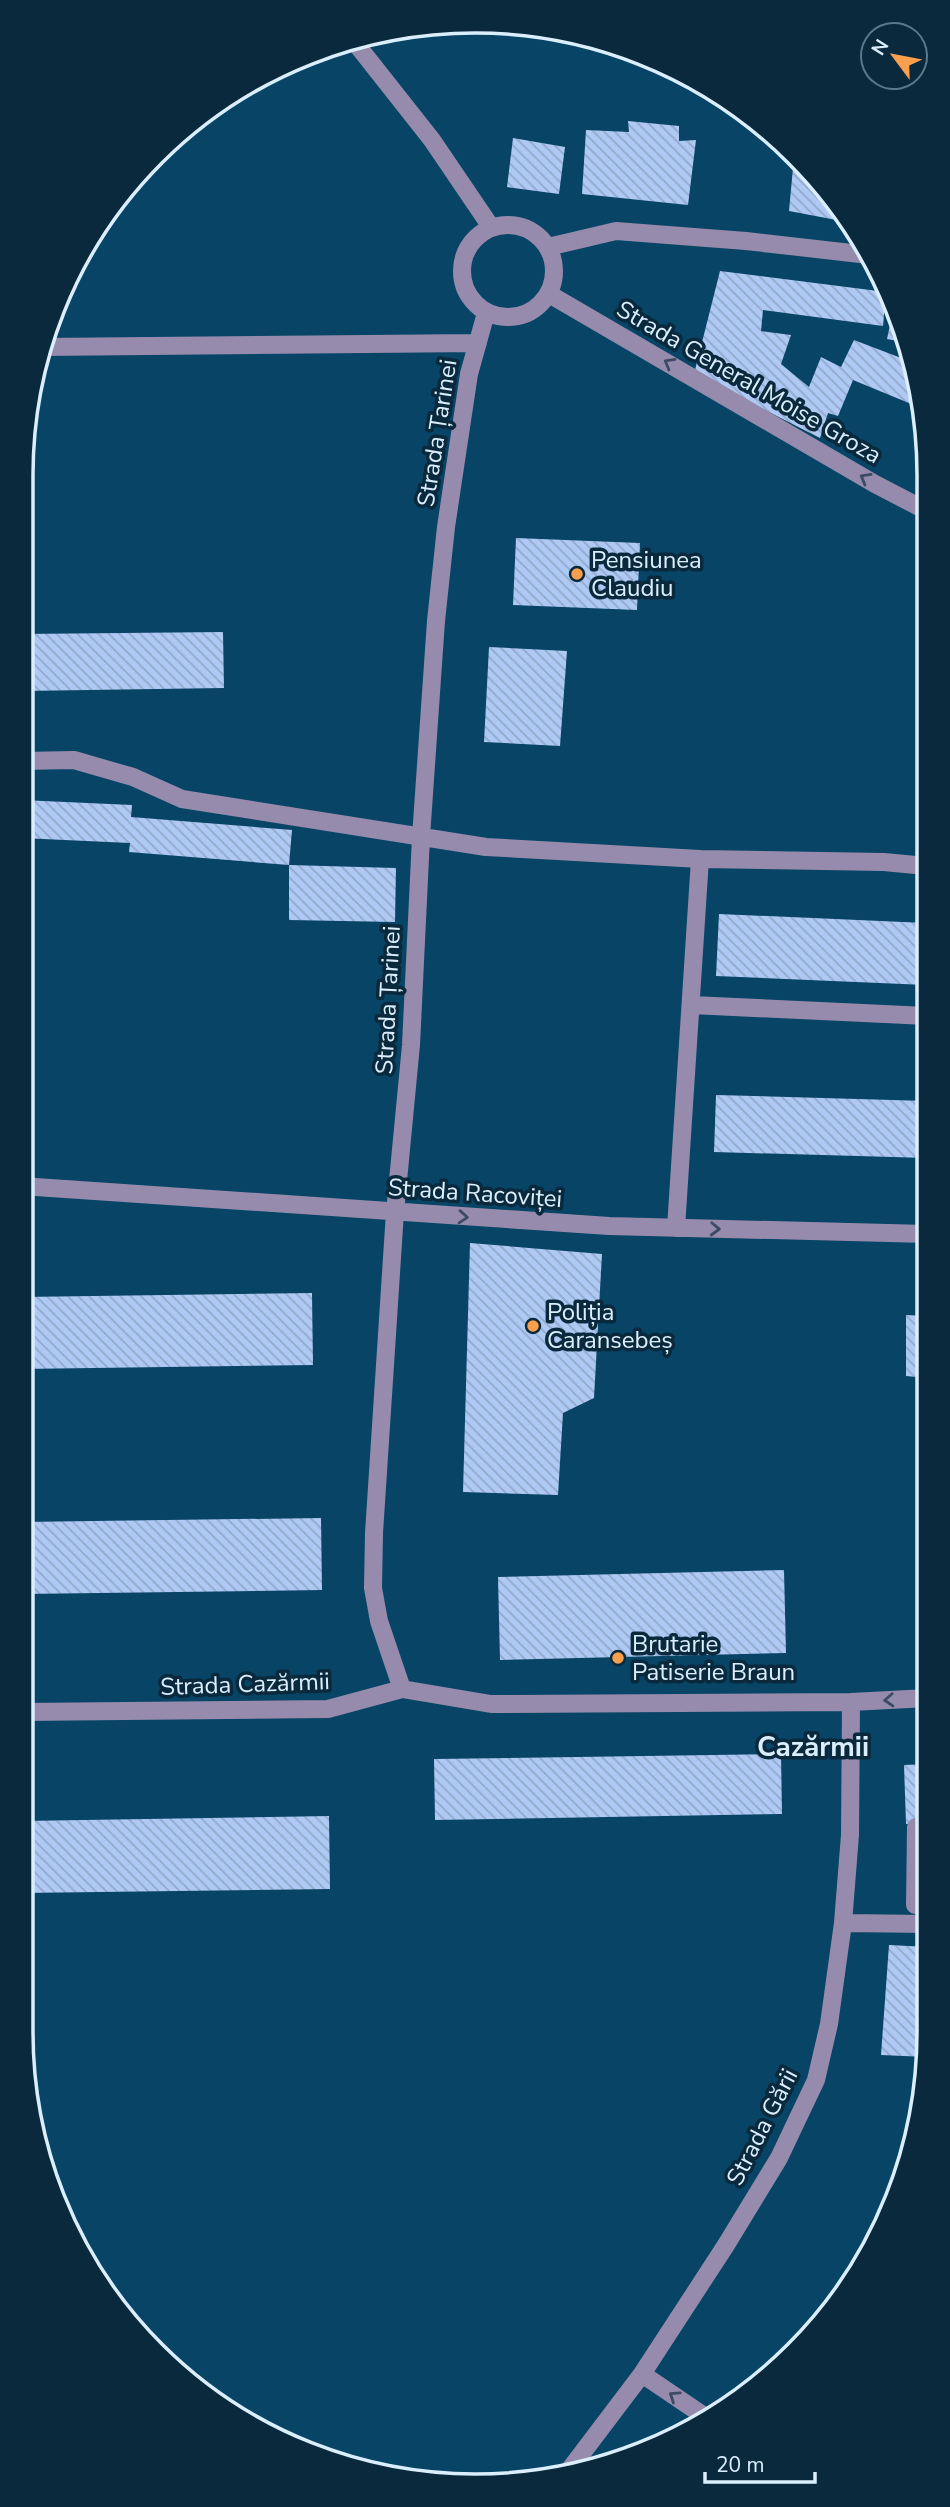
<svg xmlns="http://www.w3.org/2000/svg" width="950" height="2507" viewBox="0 0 950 2507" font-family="'Nunito Sans',sans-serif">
<defs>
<pattern id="building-back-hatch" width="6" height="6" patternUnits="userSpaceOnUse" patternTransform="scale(1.75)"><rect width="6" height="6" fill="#aec9f4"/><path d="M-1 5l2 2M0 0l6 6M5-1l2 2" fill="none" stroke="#93a8ca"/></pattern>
</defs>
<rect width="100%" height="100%" fill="#074465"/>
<path fill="url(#building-back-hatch)" d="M628 121 679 126V141L696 140 688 205 582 194 586 130 629 132Z
M513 138 565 147 559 194 507 187Z
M794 157 816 175 847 222 789 211Z
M720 271 886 292 883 326 763 310 761 331 791 335 781 364 809 387 821 357 841 367 854 340 909 361 921 408 853 380 838 416 828 413 820 438 694 374Z
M893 311 903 342 887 339Z
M516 538 640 543 637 610 513 605Z
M223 632 224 688 21 691V634Z
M489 647 567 651 560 746 484 742Z
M21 800 132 805 131 817 292 830 289 865 129 852 130 843 21 838Z
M289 865 396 868 395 922 289 920Z
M719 914 926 923V985L716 976Z
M716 1095 927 1101V1158L714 1152Z
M470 1243 602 1254 594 1398 563 1413 558 1495 463 1492Z
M312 1293 313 1365 21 1369V1297Z
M906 1315 927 1316V1378L906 1376Z
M928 1470V1593L918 1594 916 1471Z
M321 1518 322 1590 21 1594V1522Z
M784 1570 786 1653 500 1660 498 1577Z
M781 1754 782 1814 435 1820 434 1759Z
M928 1764V1823L906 1824 904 1765Z
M329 1816 330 1889 21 1893V1821Z
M889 1945 929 1947V2032L926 2057 881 2055Z"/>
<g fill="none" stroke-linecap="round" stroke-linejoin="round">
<path stroke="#968bac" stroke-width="18" d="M357 45 432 140 491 227
M462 271a46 46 0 1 1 92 0a46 46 0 1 1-92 0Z
M548 247 616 231 746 241 869 255
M549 294 875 484 925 510
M41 347 478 343
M21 761 74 760 133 777 182 799 486 847 700 859 884 862 926 866
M692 1005 927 1016
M21 1186 609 1226 927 1234
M676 1228 700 859
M402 1689 379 1621 373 1588 374 1533 395 1212 411 1045 421 837 436 621 446 527 469 374 486 313
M21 1712 328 1709 402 1689 491 1704 851 1702 928 1698
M929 1828 916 1827 915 1905 929 1906
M843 1923 929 1924
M642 2374 707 2418
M564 2477 642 2374 726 2245 779 2158 816 2080 829 2024 843 1923 850 1835 851 1702"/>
</g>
<defs><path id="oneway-chevron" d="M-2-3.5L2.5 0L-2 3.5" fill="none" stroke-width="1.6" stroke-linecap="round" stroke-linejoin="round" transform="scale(1.75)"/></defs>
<g stroke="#3b4b63">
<use href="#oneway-chevron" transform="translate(669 363) rotate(-150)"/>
<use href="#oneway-chevron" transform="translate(865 478) rotate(-150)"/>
<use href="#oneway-chevron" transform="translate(463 1217) rotate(4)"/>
<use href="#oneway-chevron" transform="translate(715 1229) rotate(2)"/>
<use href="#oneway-chevron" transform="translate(889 1700) rotate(177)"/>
<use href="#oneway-chevron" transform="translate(674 2396) rotate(-146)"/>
</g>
<g fill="#fa9f4e" stroke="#0a293c" stroke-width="2.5">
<circle cx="577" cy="574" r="7"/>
<circle cx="533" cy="1326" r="7"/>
<circle cx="618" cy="1658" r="7"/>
</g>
<g text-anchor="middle" stroke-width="7" stroke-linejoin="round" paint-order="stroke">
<g font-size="24" fill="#daeefd" stroke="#0a293c">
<text transform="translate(749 382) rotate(30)" y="8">Strada General Moise Groza</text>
<text transform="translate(437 433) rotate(-81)" y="8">Strada Țarinei</text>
<text transform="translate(388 1000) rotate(-87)" y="8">Strada Țarinei</text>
<text transform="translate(475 1193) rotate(4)" y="8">Strada Racoviței</text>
<text transform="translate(245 1684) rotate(-2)" y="8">Strada Cazărmii</text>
<text transform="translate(762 2127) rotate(-63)" y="8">Strada Gării</text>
</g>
<g font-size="24" fill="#daeefd" stroke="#0a293c" text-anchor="start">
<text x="591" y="568">Pensiunea<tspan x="591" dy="28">Claudiu</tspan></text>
<text x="547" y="1320">Poliția<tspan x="547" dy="28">Caransebeș</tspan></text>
<text x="632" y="1652">Brutarie<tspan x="632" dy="28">Patiserie Braun</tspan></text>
</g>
<g font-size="28" font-weight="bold" fill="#daeefd" stroke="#0a293c">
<text x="813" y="1756">Cazărmii</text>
</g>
</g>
<path d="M0 0H950V2507H0ZM475 33H475A442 442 0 0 1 917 475V2032A442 442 0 0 1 475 2474H475A442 442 0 0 1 33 2032V475A442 442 0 0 1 475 33Z" fill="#0a293c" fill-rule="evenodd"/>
<path fill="none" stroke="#daeefd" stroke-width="3.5" d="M475 33H475A442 442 0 0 1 917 475V2032A442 442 0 0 1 475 2474H475A442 442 0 0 1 33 2032V475A442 442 0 0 1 475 33Z"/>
<g transform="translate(894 56) rotate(302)"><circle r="33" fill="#0a293c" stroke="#5d7889" stroke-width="2"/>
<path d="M0-5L12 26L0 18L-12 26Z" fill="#fa9f4e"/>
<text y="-10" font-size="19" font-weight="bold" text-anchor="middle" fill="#daeefd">N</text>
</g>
<path d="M705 2472v10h110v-10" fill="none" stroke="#daeefd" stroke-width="3.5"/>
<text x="716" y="2472" font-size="21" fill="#daeefd" stroke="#0a293c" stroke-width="5" paint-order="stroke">20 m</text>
</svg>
